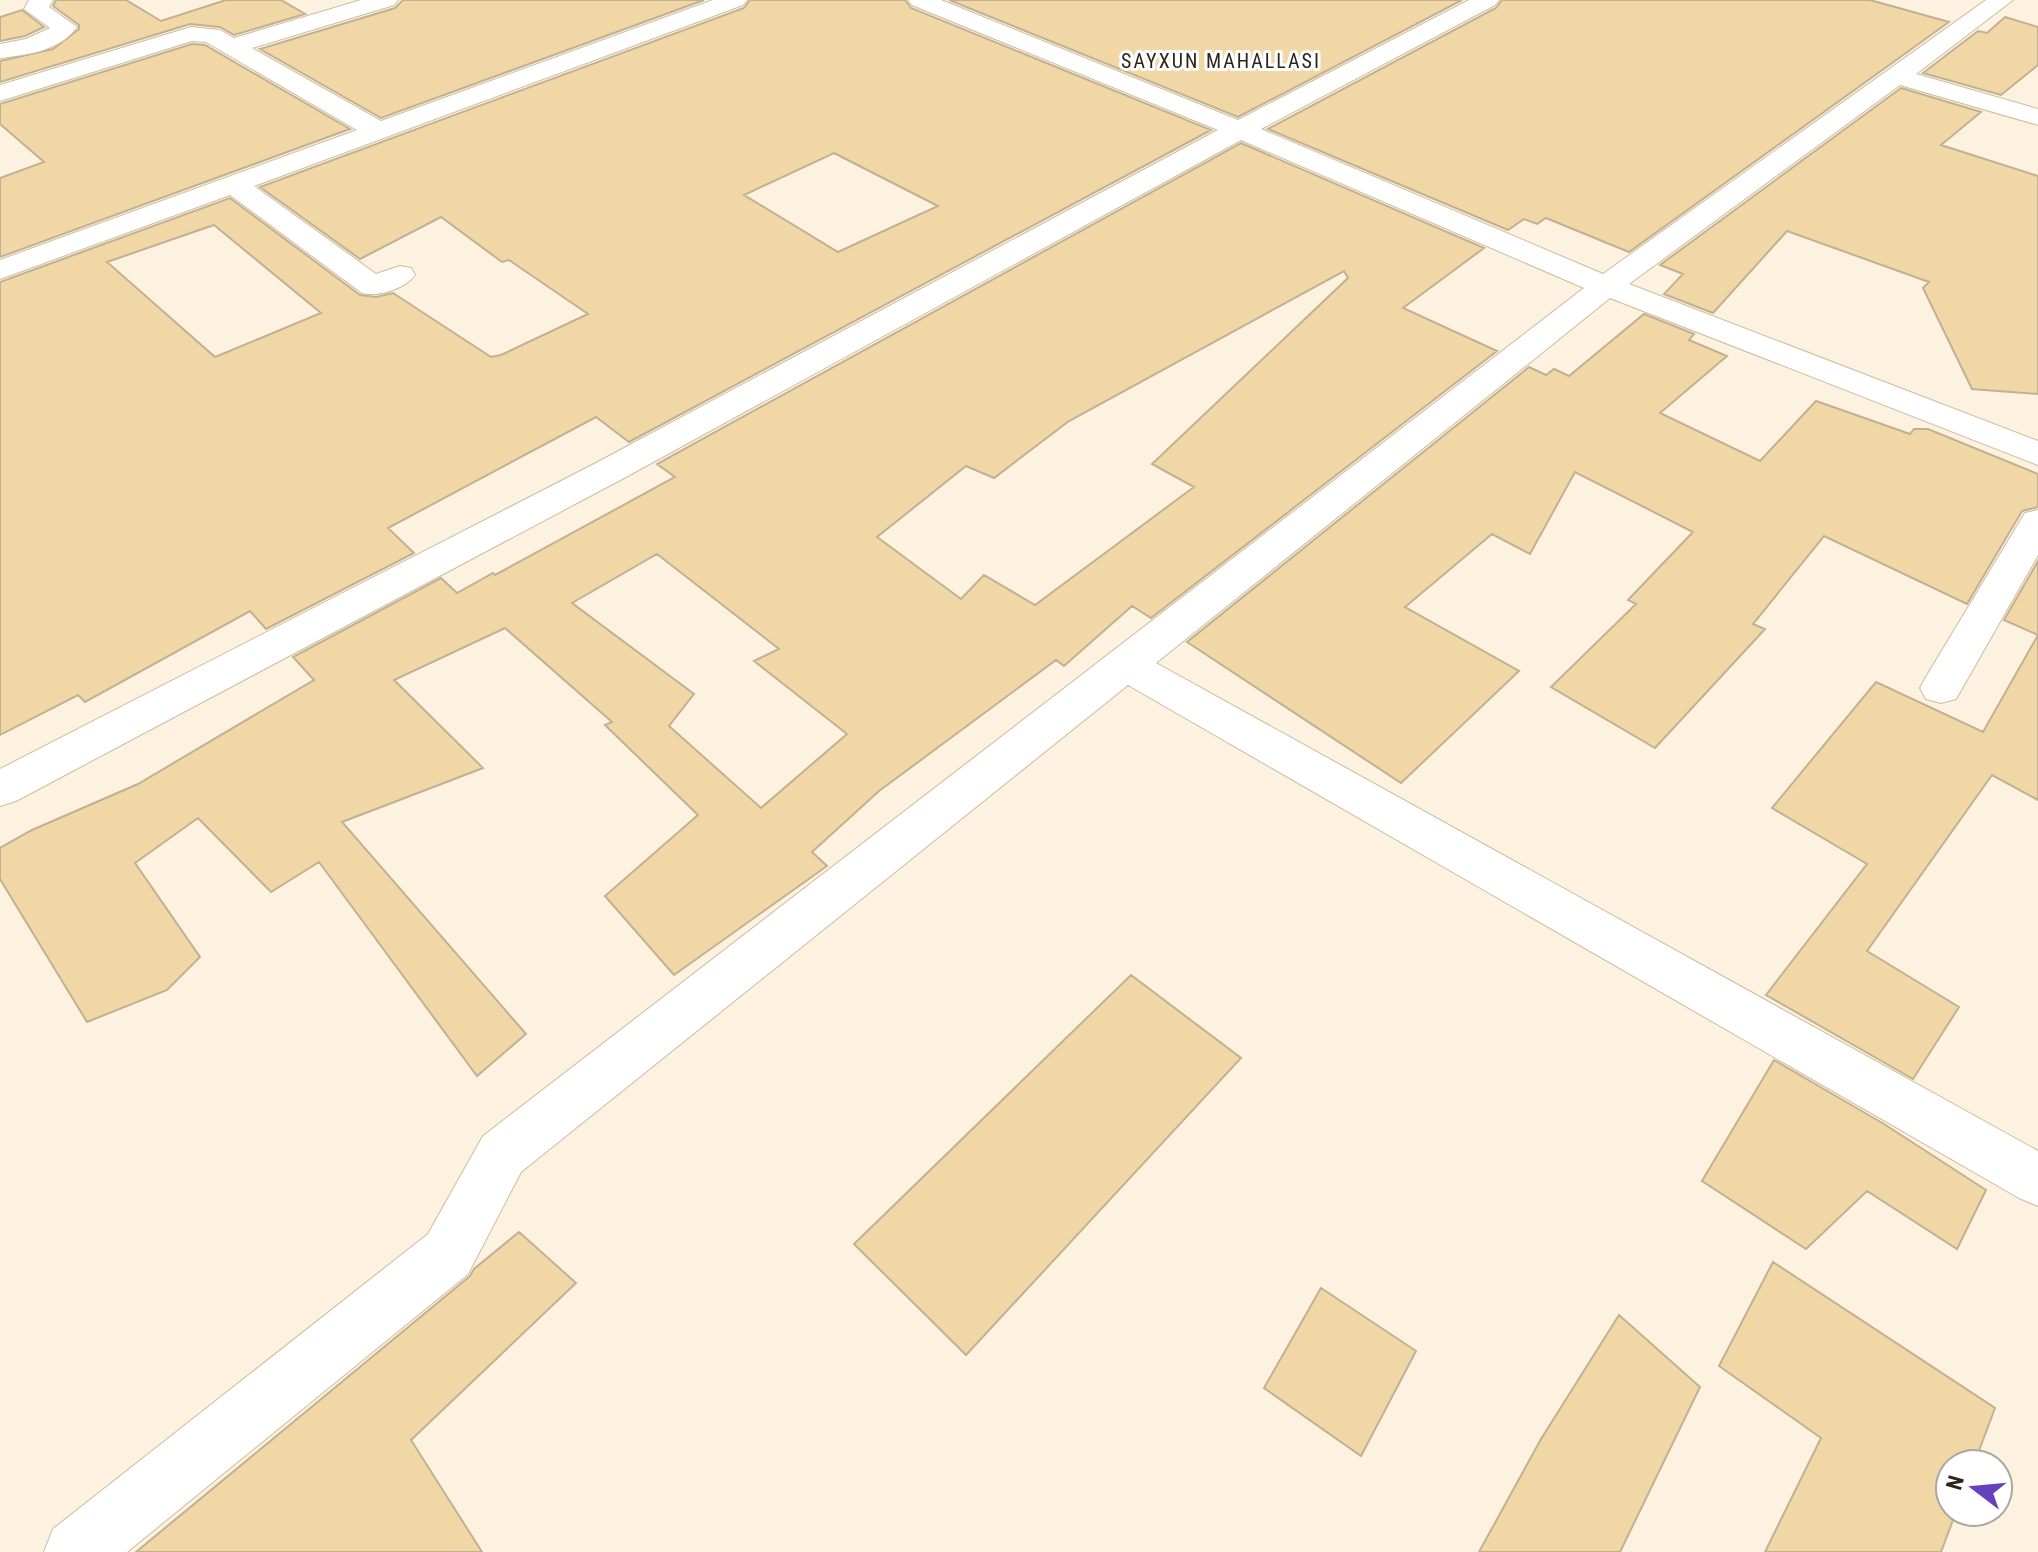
<svg xmlns="http://www.w3.org/2000/svg" width="2038" height="1552" viewBox="0 0 2038 1552" font-family="'Roboto Condensed',sans-serif">
<rect width="100%" height="100%" fill="#fcf2df"/>
<path fill="#f2d7a6" stroke="#c1b193" stroke-width="2" fill-rule="evenodd" d="M56 0H126L161 21 226 0H281L305 14 234 35 220 27 190 24 0 82V61L53 49 79 29V25L53 6Z
M403 0H704L381 118 260 49 395 8Z
M750 0H905L911 8 1211 130 629 442 596 417 388 528 414 553 266 629 250 611 85 702 78 695 0 735V282L230 198 360 295 376 297 393 293 491 357 501 355 588 314 509 260 502 262 441 217 360 259 260 187 744 8ZM834 153 938 206 838 252 744 195ZM214 225 321 313 215 357 107 262Z
M949 0H1462L1238 117Z
M1502 0H1870L1949 22 1629 252 1546 218 1537 224 1524 219 1508 230 1268 129 1496 8Z
M22 10 44 27 25 36 0 41V17Z
M2005 17 2038 27V65L2001 95 1923 73 1978 31 1987 33Z
M192 44 205 45 350 129 0 257V178L44 162 0 124V104Z
M1901 88 1981 112 1941 145 2038 176V394L1972 389 1923 288 1929 282 1787 231 1713 313 1664 294 1683 274 1660 265Z
M1241 143 1484 248 1403 308 1497 351 1151 618 1132 606 1064 666 1056 660 879 791 812 852 827 866 674 975 605 896 698 815 605 725 612 722 505 628 394 680 483 768 342 822 526 1034 477 1076 319 862 271 892 198 818 135 863 200 957 167 990 87 1022 0 879V848L32 830 138 784 314 680 293 657 441 578 457 593 493 573 495 575 675 477 657 464ZM1344 271 1348 278 1152 464 1194 487 1035 605 984 575 961 599 877 537 966 466 994 478 1069 421ZM657 554 779 649 754 661 847 734 761 808 669 726 694 694 572 603Z
M1644 314 1694 334 1689 340 1727 356 1660 413 1760 461 1816 401 1910 434 1914 429H1928L2038 474V507L2022 511 1967 604 1824 536 1753 624 1765 629 1655 748 1551 687 1636 604 1628 600 1693 532 1575 472 1530 554 1492 534 1405 607 1519 671 1401 783 1187 642 1529 367 1546 375 1554 369 1569 376Z
M2038 561V635L2004 620Z
M2038 635V800L1992 775 1867 951 1959 1007 1913 1079 1766 995 1867 864 1772 808 1876 682 1983 732Z
M1131 975 1241 1058 966 1355 854 1244Z
M1774 1060 1884 1124 1986 1190 1957 1249 1867 1191 1806 1249 1702 1181Z
M519 1232 576 1283 411 1440 482 1552H136L470 1276 474 1269Z
M1773 1262 1995 1408 1974 1464H1950V1512H1956L1941 1552H1765L1821 1438 1719 1366Z
M1321 1288 1416 1351 1361 1456 1264 1388Z
M1619 1315 1700 1387 1620 1552H1479L1541 1439Z"/>
<g fill="none" stroke-linecap="round" stroke-linejoin="round">
<defs>
<path id="minor" d="M29 0H53L49 7 77 27C60 51 27 55 0 58V44L26 39 50 28 24 9Z
M361 0H398L394 5 252 48 381 121 713 0H747L743 5 254 186 376 274 400 266 411 268 415 275C405 289 378 297 362 293L230 195 0 279V260L357 130 206 42 192 41 0 101V85L191 27 220 30 234 38Z
M908 0H941L1238 120 1469 0H1499L1495 5 1261 129 1603 274 1986 0H2013L1916 74 2038 109V125L1900 85 1629 284 2038 441V465L1610 298 1156 663 2038 1151V1206L2019 1198 1128 685 521 1172 468 1274 127 1552H44L53 1529 428 1234 483 1136 1584 288 1241 140 624 478 16 801 0 806V769L598 462 1218 130 912 5Z
M2038 510V555L1956 699 1941 703 1926 699 1920 688 1926 677 2025 513Z"/>
</defs>
<use href="#minor" stroke="#cdbc9e" stroke-width="2"/>
<use href="#minor" fill="#fff" fill-rule="evenodd"/>
</g>
<g text-anchor="middle" stroke-width="6" stroke-linejoin="round" paint-order="stroke">
<g font-size="20" letter-spacing="2" fill="#2c261a" stroke="#fff">
<text x="1221" y="68">SAYXUN MAHALLASI</text>
</g>
</g>
<g transform="translate(1974 1488) rotate(286)"><circle r="38" fill="#ffffff" stroke="#aba8a3" stroke-width="2"/>
<path d="M0-6L14 30L0 20L-14 30Z" fill="#6741b9"/>
<text y="-12" font-size="22" font-weight="bold" text-anchor="middle" fill="#2c261a">N</text>
</g>
</svg>
